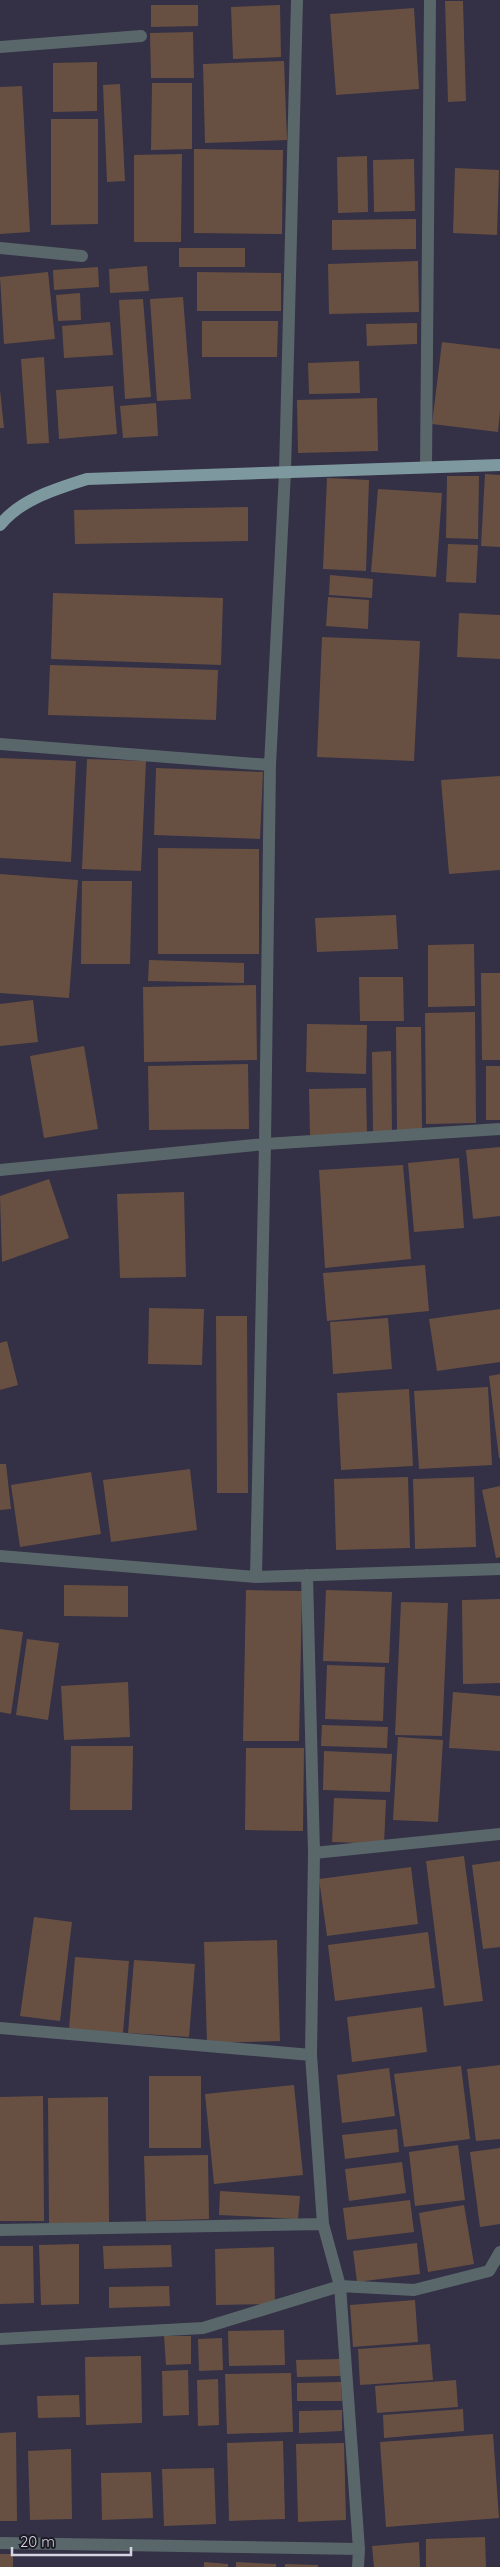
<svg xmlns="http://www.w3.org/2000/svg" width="500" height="2567" viewBox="0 0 500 2567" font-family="Quicksand,sans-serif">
<rect width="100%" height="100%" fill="#343045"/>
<path fill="#675042" d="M445 1H463L466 101 448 102Z
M151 5H198V26L151 27Z
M280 5 281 57 233 59 231 7Z
M414 8 419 89 336 95 330 14Z
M193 32 194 78H151L150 33Z
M284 61 287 140 205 143 203 64Z
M97 62V111L53 112V63Z
M152 83H192V149L151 150Z
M120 84 125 181 107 182 103 85Z
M22 86 30 232 0 234V87Z
M51 119H98V224L51 225Z
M194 149 283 150 282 234 194 233Z
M182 154 181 242H134V155Z
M367 156 368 212 338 213 337 157Z
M414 159 415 211 374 212 373 160Z
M455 168 499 170 497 235 453 233Z
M416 219V249L332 250V220Z
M179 248H245V267H179Z
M418 261 419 312 329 314 328 264Z
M147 266 149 291 110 293 109 269Z
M98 267 99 287 54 290 53 270Z
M48 272 55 339 4 344 0 277Z
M197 272 281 273V311H197Z
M80 293 81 320 58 321 56 295Z
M183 297 191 399 157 401 150 299Z
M143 299 151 397 125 399 119 300Z
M202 321H278L277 357H202Z
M110 322 113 355 64 358 62 326Z
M417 323V344L367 346 366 324Z
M442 342 500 349V411L498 432 432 424Z
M44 357 49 443 27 444 21 359Z
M359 361 360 393 309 394 308 363Z
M113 386 117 434 59 439 56 390Z
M0 390 4 428H0Z
M377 398 378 451 298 453 297 400Z
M156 403 158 436 123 438 120 406Z
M485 474 500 475V547L481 546Z
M447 476H479L478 539 446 538Z
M327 478 369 480 366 571 323 569Z
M378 489 442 493 436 577 371 572Z
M248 507V541L75 544 74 510Z
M448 544 478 545 476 583 446 582Z
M330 575 373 579 372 598 329 595Z
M53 593 223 598 221 665 51 659Z
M328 597 369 600 368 629 326 626Z
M459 613 500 615V659L457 657Z
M322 637 420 641 414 761 317 757Z
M50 665 218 670 216 720 48 715Z
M0 758 76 761 71 862 0 858Z
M87 759 146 761 141 871 82 869Z
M156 768 263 772 260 839 154 835Z
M500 776V870L449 874 441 780Z
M158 848 259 849V954H158Z
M0 874 78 880 69 998 0 993Z
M82 881H132L130 964H81Z
M396 915 398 949 317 952 315 918Z
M474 944 475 1006 428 1007V945Z
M149 960 244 963V983L148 981Z
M481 973H500V1060H482Z
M359 977H403L404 1021H360Z
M256 985 257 1060 144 1062 143 987Z
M33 1000 38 1042 0 1046V1004Z
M475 1012 476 1123 426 1124 425 1013Z
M307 1024 367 1025 366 1074 306 1072Z
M396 1027H421L422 1129 397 1130Z
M84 1046 98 1129 44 1138 30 1056Z
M391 1051 392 1133H373L372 1052Z
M248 1064 249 1129 149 1130 148 1066Z
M486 1066H500V1120H486Z
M366 1088 367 1135H310L309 1089Z
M500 1147V1216L473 1219 466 1150Z
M459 1158 464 1228 414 1232 408 1163Z
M403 1165 411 1259 325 1268 319 1170Z
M49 1179 69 1238 2 1262 0 1196Z
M184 1192 186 1277 120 1278 117 1194Z
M425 1265 429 1311 327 1321 323 1273Z
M149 1308 204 1309 202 1365 148 1364Z
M500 1309V1362L437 1371 429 1319Z
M216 1316H247L248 1493H217Z
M388 1318 392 1369 333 1374 330 1322Z
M7 1341 18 1385 0 1390V1343Z
M500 1374V1458H499L489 1376Z
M488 1387 492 1465 419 1469 414 1391Z
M409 1389 413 1466 341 1470 337 1393Z
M0 1464H6L11 1509 0 1510Z
M190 1469 197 1530 111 1542 103 1480Z
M91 1472 101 1534 20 1547 11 1485Z
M408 1477 410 1548 336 1550 334 1479Z
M474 1477 476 1547 415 1549 413 1479Z
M500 1486V1557L496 1558 482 1490Z
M64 1585 128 1586V1617L64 1616Z
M246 1590 302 1591 299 1741H243Z
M326 1590 392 1592 389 1663 323 1661Z
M500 1599V1683L463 1684 462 1600Z
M401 1602 448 1603 442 1736 395 1735Z
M0 1629 23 1632 11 1714 0 1712Z
M27 1639 59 1643 48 1720 16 1715Z
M327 1665 385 1667 383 1721 325 1719Z
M128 1682 130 1737 64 1740 61 1686Z
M453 1692 500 1696V1751L449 1748Z
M322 1725 388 1727 387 1748 321 1746Z
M398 1737 443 1740 438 1822 393 1820Z
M71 1746H133L132 1810H70Z
M246 1748H304L303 1831 245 1830Z
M324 1751 392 1754 390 1792 323 1790Z
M334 1798 386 1800 384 1844 332 1842Z
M464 1856 483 2001 444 2006 426 1861Z
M500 1861V1947L483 1949 472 1865Z
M411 1867 418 1924 327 1936 319 1879Z
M34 1917 72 1922 60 2021 20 2016Z
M428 1932 435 1988 335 2001 328 1945Z
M277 1940 280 2041 207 2043 204 1942Z
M75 1957 129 1961 123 2033 69 2029Z
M134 1960 195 1964 189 2037 128 2033Z
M422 2007 427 2052 352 2062 347 2017Z
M500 2065V2139L476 2141 467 2069Z
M461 2066 470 2139 404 2147 394 2074Z
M389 2068 395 2116 342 2123 337 2075Z
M149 2076H201V2148H149Z
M294 2085 303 2175 214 2184 205 2094Z
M43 2096 44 2221H0V2097Z
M108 2097 109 2223 49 2224 48 2098Z
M397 2129 399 2152 345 2159 342 2135Z
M458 2145 465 2200 415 2206 409 2152Z
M500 2148V2224L480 2227 470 2152Z
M208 2155 209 2219 146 2221 144 2156Z
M402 2162 406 2193 349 2201 345 2169Z
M220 2191 300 2196 298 2219 219 2215Z
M410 2200 414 2232 347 2240 343 2208Z
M464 2205 474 2264 428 2272 419 2213Z
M417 2243 420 2274 357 2282 353 2251Z
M79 2244V2304L41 2305 39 2245Z
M171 2245 172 2267 104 2269 103 2246Z
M0 2246H33L34 2303 0 2304Z
M274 2247 275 2304 216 2305 215 2249Z
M169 2286 170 2306 109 2308V2287Z
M415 2300 418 2342 353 2347 350 2305Z
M284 2330 285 2365 229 2366 228 2331Z
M164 2336H191V2364L166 2365Z
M222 2338 223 2370 199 2371 198 2339Z
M430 2344 433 2380 360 2385 358 2349Z
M141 2356 142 2423 86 2425 85 2357Z
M340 2359 341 2376 297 2377 296 2360Z
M188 2370 189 2415 163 2416 162 2371Z
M291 2373 293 2432 227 2434 225 2374Z
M218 2379 219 2425 198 2426 197 2380Z
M456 2380 458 2407 377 2413 375 2386Z
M341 2382 342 2401H297V2383Z
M79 2395 80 2417 38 2418 37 2396Z
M463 2409 464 2431 384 2438 383 2415Z
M342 2410V2431L299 2433V2411Z
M16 2432 17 2521H0V2433Z
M493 2434 499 2518 386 2527 380 2442Z
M283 2441 285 2519 229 2521 227 2443Z
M344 2443 346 2520 298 2522 296 2444Z
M71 2449 72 2519 30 2520 28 2451Z
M214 2468 216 2524 164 2526 162 2469Z
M151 2472 153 2518 102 2520 101 2473Z
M485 2537 486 2567H426V2539Z
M419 2542 420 2567H374L372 2546Z
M0 2554H13V2567H0Z
M204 2562 228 2564V2567H204Z
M236 2562 276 2564V2567H236Z
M285 2564 318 2565V2567H285Z"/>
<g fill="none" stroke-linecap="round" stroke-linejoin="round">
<path stroke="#59676a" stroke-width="12" d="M0 47 141 36
M0 248 82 256
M426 467 430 0
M0 744 270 765
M0 1170 265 1144 270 765 285 472 297 0
M0 1556 256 1577 500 1569
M307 1575 314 1853 311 2055 323 2224 340 2286 359 2549 358 2567
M256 1577 265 1144 500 1129
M314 1853 500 1834
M0 2028 311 2055
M0 2230 323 2224
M0 2339 203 2328 340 2286 414 2290 489 2271 500 2252
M0 2543 359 2549"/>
<path stroke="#7d999f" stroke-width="12" d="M0 525C21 499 56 489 87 479L500 465"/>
</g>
<path d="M12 2547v8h119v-8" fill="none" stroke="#d6d4e2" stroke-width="2.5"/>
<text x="20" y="2547" font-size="15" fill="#d6d4e2" stroke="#1b1923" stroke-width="4" paint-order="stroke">20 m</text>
</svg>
